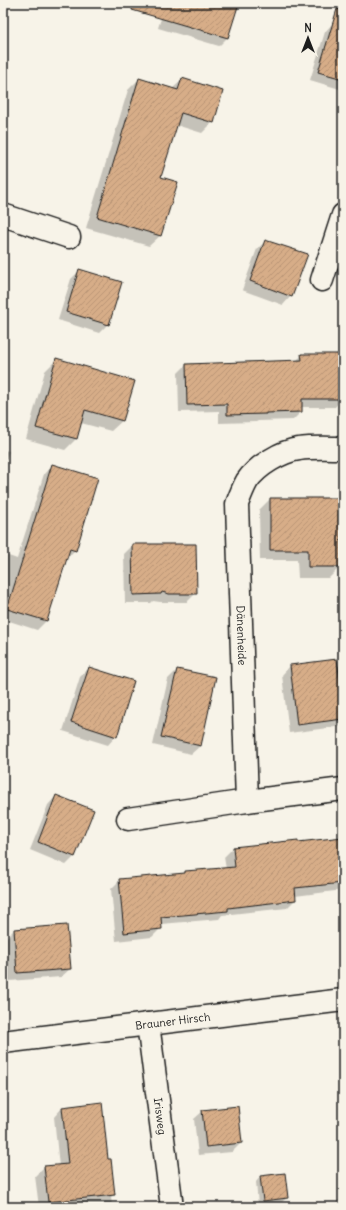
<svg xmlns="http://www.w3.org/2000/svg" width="346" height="1210" viewBox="0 0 346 1210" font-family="Delius,sans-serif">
<defs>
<pattern id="building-hatch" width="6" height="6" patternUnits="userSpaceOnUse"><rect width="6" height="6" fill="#d7ad88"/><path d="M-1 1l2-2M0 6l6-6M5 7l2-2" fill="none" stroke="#b89475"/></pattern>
</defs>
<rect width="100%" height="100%" fill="#f7f3e8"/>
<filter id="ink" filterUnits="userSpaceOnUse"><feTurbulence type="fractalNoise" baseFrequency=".025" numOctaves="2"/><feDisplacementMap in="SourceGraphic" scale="8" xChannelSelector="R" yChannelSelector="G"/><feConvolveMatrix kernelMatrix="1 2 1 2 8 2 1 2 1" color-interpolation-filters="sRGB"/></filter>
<g filter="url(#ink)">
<path fill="#0003" d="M166 3H238L227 38 219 46 158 28Z
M333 23 343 26V90L310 80 325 32Z
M139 79 172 89 182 80 213 122 202 133 176 125 160 178 161 235 149 246 86 228 128 90Z
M266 241 291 296 283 305 242 290 257 249Z
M80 270 108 324 99 333 58 320 71 279Z
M302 355 343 398 335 407H301V412L293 420 258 421 256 422 219 423V411L179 412 178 373 186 365 296 361Z
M56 360 123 420 111 431 81 423 76 439 65 450 26 439 45 371Z
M3 450 9 451 3 471Z
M52 465 75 550 66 559 46 621 37 630 3 619V554L17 559 44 474Z
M270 499 340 567 329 578H298L297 560H260L259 510Z
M133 545 196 593 187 602H160L153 601 151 603H125L124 554Z
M290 666H343V726L289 733 282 675Z
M89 668 116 736 108 745 63 731 80 677Z
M177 670 200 746 191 754 153 745 168 679Z
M56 796 75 856 66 865 30 850 48 805Z
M343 838V890L295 896V900L287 908 222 915 219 919 161 924V928L152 937 116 941 111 889 120 880 182 875 185 872 226 869 224 857 233 848 297 841V843Z
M14 930 70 969 61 977 9 981 6 938Z
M62 1108 107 1160 114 1194 111 1197 112 1207H39L35 1176 44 1167 59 1166 54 1117Z
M203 1111 241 1143 232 1152 198 1155 194 1119Z
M260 1177 287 1198 282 1202 258 1205 256 1182Z
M342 1197H343V1207H333Z"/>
<path fill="url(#building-hatch)" stroke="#1c1c1c" d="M133 3H239L228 38 132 10Z
M337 9 343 10V79L318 72Z
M139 78 178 90 182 78 223 91 214 123 181 113 161 177 178 182 161 236 97 217Z
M265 240 308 254 292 297 250 281Z
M79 269 122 282 109 325 66 312Z
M301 354H343V399H302V412L266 413V414L227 415V404L187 405 186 364 302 360Z
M56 358 135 381 123 421 85 410 77 439 36 428Z
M52 464 98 478 76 551 70 549 47 621 7 609Z
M270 498H340L341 567H308V550H270Z
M132 544H196L197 594H169L162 592 161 594 133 595Z
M337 659 343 706V719L297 725 290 665Z
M89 667 134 681 117 737 71 722Z
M177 669 216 677 201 746 161 737Z
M56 795 94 810 75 857 38 842Z
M343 837V883L295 888 296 900 228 908V911L161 917 162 929 124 933 119 879 185 873V871L235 867 233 847 298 840V842Z
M67 925 71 969 17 973 14 929Z
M102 1102 108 1159H111L115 1195 48 1202 44 1166 68 1164 62 1107Z
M238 1106 242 1143 206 1147 202 1110Z
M285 1173 288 1198 263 1201 260 1176Z"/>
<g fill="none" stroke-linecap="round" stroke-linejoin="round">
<defs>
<g id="minor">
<path d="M3 215 69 237"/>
<path d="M322 280 343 215"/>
<path id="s1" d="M343 448C329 448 313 447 299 449 282 451 257 466 247 481 243 488 240 496 237 504L247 801 343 789"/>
<path d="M128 819 247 801"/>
<path id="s2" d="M148 1024 172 1207"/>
<path id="s3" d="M3 1042 343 1000"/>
</g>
</defs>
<use href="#minor" stroke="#1c1c1c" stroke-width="25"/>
<use href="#minor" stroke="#f7f3e8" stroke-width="22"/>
</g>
</g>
<g text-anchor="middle" stroke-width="3.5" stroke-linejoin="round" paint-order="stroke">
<g font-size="11" fill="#1c1c1c" stroke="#f7f3e8">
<text dy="4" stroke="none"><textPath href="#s1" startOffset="263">Dänenheide</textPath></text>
<text dy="4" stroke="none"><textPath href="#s3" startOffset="171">Brauner Hirsch</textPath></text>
<text dy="4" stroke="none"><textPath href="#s2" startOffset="93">Irisweg</textPath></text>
</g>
</g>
<rect width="346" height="1210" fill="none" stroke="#f7f3e8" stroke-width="16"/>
<rect x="8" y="8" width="330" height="1194" fill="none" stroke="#1c1c1c" stroke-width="1.5" filter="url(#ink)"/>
<g transform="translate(308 38)" stroke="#f7f3e8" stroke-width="3" paint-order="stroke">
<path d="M0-3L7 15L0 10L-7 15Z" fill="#1c1c1c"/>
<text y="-6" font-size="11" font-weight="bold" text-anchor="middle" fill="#1c1c1c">N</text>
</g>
</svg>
